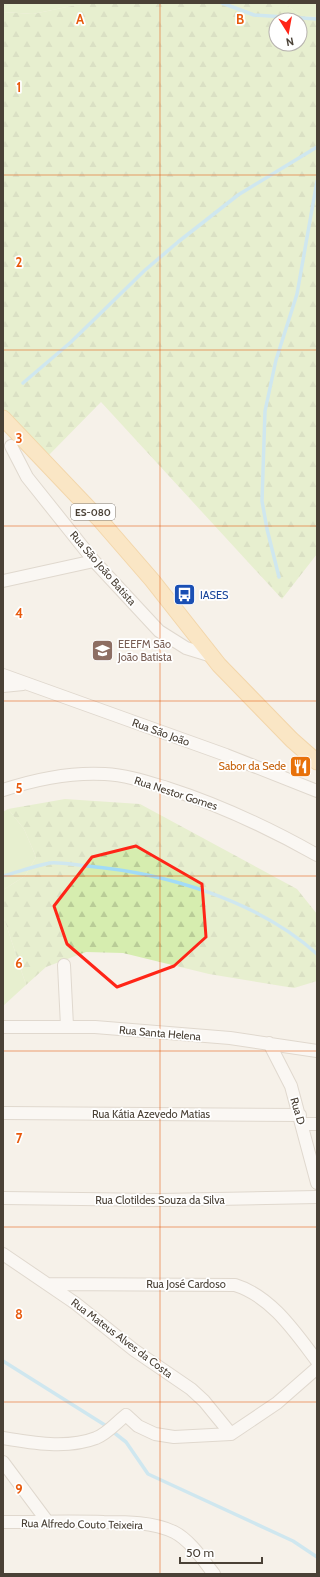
<svg xmlns="http://www.w3.org/2000/svg" width="320" height="1577" viewBox="0 0 320 1577" font-family="Cabin,sans-serif">
<defs>
<pattern id="forest-firs" width="22" height="20" patternUnits="userSpaceOnUse"><rect width="22" height="20" fill="#d6edaf"/><path d="M5 1l3.5 6h-7zM16 11l3.5 6h-7z" fill="#b9cc97"/></pattern>
</defs>
<rect width="100%" height="100%" fill="#f6f1e9"/>
<path fill="#d6edaf" d="M3 3H86L33 14 3 12Z
M284 3H317V17L301 16Z
M8 809 24 829 36 857 25 876 3 890V812Z
M3 915 26 985 3 1006Z"/>
<path fill="url(#forest-firs)" fill-rule="evenodd" d="M86 3H284L301 16 317 17V554L282 599 101 402 46 458 3 410V12L33 14ZM276 20H300V44H276Z
M65 799 140 804 297 889 317 914V981L294 988 209 974 123 953 86 952 46 967 26 985 3 915V890L25 876 36 857 24 829 8 809Z"/>
<g fill="none" stroke-linecap="round" stroke-linejoin="round">
<path stroke="#a1dbf7" stroke-width="3.5" d="M222 3 254 15 317 19
M23 383 71 342 144 271 178 242 238 195 317 147
M279 577 267 529 262 501 265 411 276 360 297 294 317 181
M3 876C18 872 34 866 50 863 61 862 75 865 87 866 165 873 257 900 317 954
M3 1361 108 1427
M112 1431 126 1442 148 1474 293 1541 317 1557"/>
<defs>
<path id="minor" d="M11 446 27 477 94 561 159 631 186 648 212 656
M3 581 94 561
M3 675 226 755 317 791
M3 686 23 684
M3 790C36 779 70 772 105 774 126 775 147 782 167 788 220 805 269 828 317 855
M64 965 67 1026
M3 1027H95L230 1038 317 1051
M269 1043 291 1086 317 1183
M3 1113 300 1115
M302 1124H317
M3 1198 160 1200 317 1197
M3 1254 75 1303 134 1350 191 1389 204 1401 231 1434
M47 1284 235 1285C271 1296 295 1332 317 1361
M3 1438C32 1443 68 1449 96 1438 107 1434 117 1422 126 1415L138 1426 155 1434 174 1437 231 1434 277 1403 317 1368
M3 1462 47 1521
M3 1522C37 1522 70 1521 104 1522 127 1522 153 1522 174 1532 190 1540 203 1560 214 1574"/>
<path id="major" d="M3 418 100 520 152 580 219 665 292 740 317 762"/>
</defs>
<use href="#minor" stroke="#c5bbad" stroke-width="14"/>
<use href="#major" stroke="#eeb65e" stroke-width="17"/>
<use href="#minor" stroke="#fff" stroke-width="12"/>
<use href="#major" stroke="#ffd999" stroke-width="15"/>
</g>
<path d="M0 0H320V1577H0ZM136 846 202 884 206 937 174 966 117 987 67 944 54 906 92 857Z" fill="#f6f1e9" fill-opacity=".55" fill-rule="evenodd"/>
<path fill="none" stroke="#ff2517" stroke-width="3" stroke-linejoin="round" d="M136 846 202 884 206 937 174 966 117 987 67 944 54 906 92 857Z"/>
<path fill="none" stroke="#e8590c" stroke-width="1" stroke-opacity="0.55" d="M160 3V1574M3 175H317M3 350H317M3 526H317M3 701H317M3 876H317M3 1051H317M3 1227H317M3 1402H317"/>
<defs>
<symbol id="bus-square" viewBox="-11 -11 22 22"><rect x="-9" y="-9" width="18" height="18" rx="4" fill="#1a4fb4" stroke="#fff"/><path d="M-5-6H5V4H4V6H2V4H-2V6H-4V4H-5ZM-3.5-4V0h7V-4ZM-3.5 1.2v1.5H-2V1.2ZM2 1.2v1.5H3.5V1.2Z" fill="#fff"/></symbol>
<symbol id="school-square" viewBox="-11 -11 22 22"><rect x="-9" y="-9" width="18" height="18" rx="4" fill="#8d6e63" stroke="#fff"/><path d="M0-5L7-2L0 1L-7-2ZM-4 1L0 2.5L4 1V4Q0 6-4 4Z" fill="#fff"/></symbol>
<symbol id="restaurant-square" viewBox="-11 -11 22 22"><rect x="-9" y="-9" width="18" height="18" rx="4" fill="#e8710a" stroke="#fff"/><path d="M-5-6h1v4h1v-4h1v4h1v-4h1v5L-1.5 .5V6h-2V.5L-5-1ZM5-6V6H3V1.5H1.5Q1.5-4 5-6Z" fill="#fff"/></symbol>
</defs>
<g fill-rule="evenodd">
<use href="#bus-square" x="172" y="582" width="25" height="25"/>
<use href="#school-square" x="90" y="638" width="25" height="25"/>
<use href="#restaurant-square" x="288" y="754" width="25" height="25"/>
</g>
<g text-anchor="middle" stroke-width="3.5" stroke-linejoin="round" paint-order="stroke">
<rect fill="#fff" stroke="#807a72" stroke-width="1" x="71" y="504" width="44" height="16" rx="3"/>
<g font-size="10" font-weight="bold" fill="#4a4136">
<text x="93" y="516">ES-080</text>
</g>
<g font-size="11" fill="#4a4136" stroke="#fff">
<text transform="translate(103 568) rotate(49)" y="4">Rua São João Batista</text>
<text transform="translate(161 732) rotate(20)" y="4">Rua São João</text>
<text transform="translate(176 793) rotate(18)" y="4">Rua Nestor Gomes</text>
<text transform="translate(160 1033) rotate(5)" y="4">Rua Santa Helena</text>
<text transform="translate(298 1111) rotate(74)" y="4">Rua D</text>
<text x="151" y="1118">Rua Kátia Azevedo Matias</text>
<text x="160" y="1204">Rua Clotildes Souza da Silva</text>
<text x="186" y="1288">Rua José Cardoso</text>
<text transform="translate(122 1338) rotate(37)" y="4">Rua Mateus Alves da Costa</text>
<text transform="translate(82 1524) rotate(1)" y="4">Rua Alfredo Couto Teixeira</text>
</g>
<g font-size="11" fill="#164399" stroke="#fff" text-anchor="start">
<text x="200" y="599">IASES</text>
</g>
<g font-size="11" fill="#785e54" stroke="#fff" text-anchor="start">
<text x="118" y="648">EEEFM São<tspan x="118" dy="13">João Batista</tspan></text>
</g>
<g font-size="11" fill="#c56008" stroke="#fff" text-anchor="end">
<text x="286" y="770">Sabor da Sede</text>
</g>
</g>
<g font-size="13" text-anchor="middle" font-weight="bold" fill="#e8590c" stroke="#fff" stroke-width="3.5" stroke-linejoin="round" paint-order="stroke">
<text x="80" y="24">A</text>
<text x="240" y="24">B</text>
<text x="19" y="92">1</text>
<text x="19" y="267">2</text>
<text x="19" y="443">3</text>
<text x="19" y="618">4</text>
<text x="19" y="793">5</text>
<text x="19" y="968">6</text>
<text x="19" y="1143">7</text>
<text x="19" y="1319">8</text>
<text x="19" y="1494">9</text>
</g>
<rect width="320" height="1577" fill="none" stroke="#4a4136" stroke-width="8"/>
<g transform="translate(288 32) rotate(169)"><circle r="19" fill="#ffffff" stroke="#b7b3af"/>
<path d="M0-3L7 15L0 10L-7 15Z" fill="#ff2517"/>
<text y="-6" font-size="11" font-weight="bold" text-anchor="middle" fill="#4a4136">N</text>
</g>
<path d="M180 1557v6h82v-6" fill="none" stroke="#4a4136" stroke-width="2"/>
<text x="186" y="1557" font-size="12" fill="#4a4136" stroke="#ffffff" stroke-width="3" paint-order="stroke">50 m</text>
</svg>
